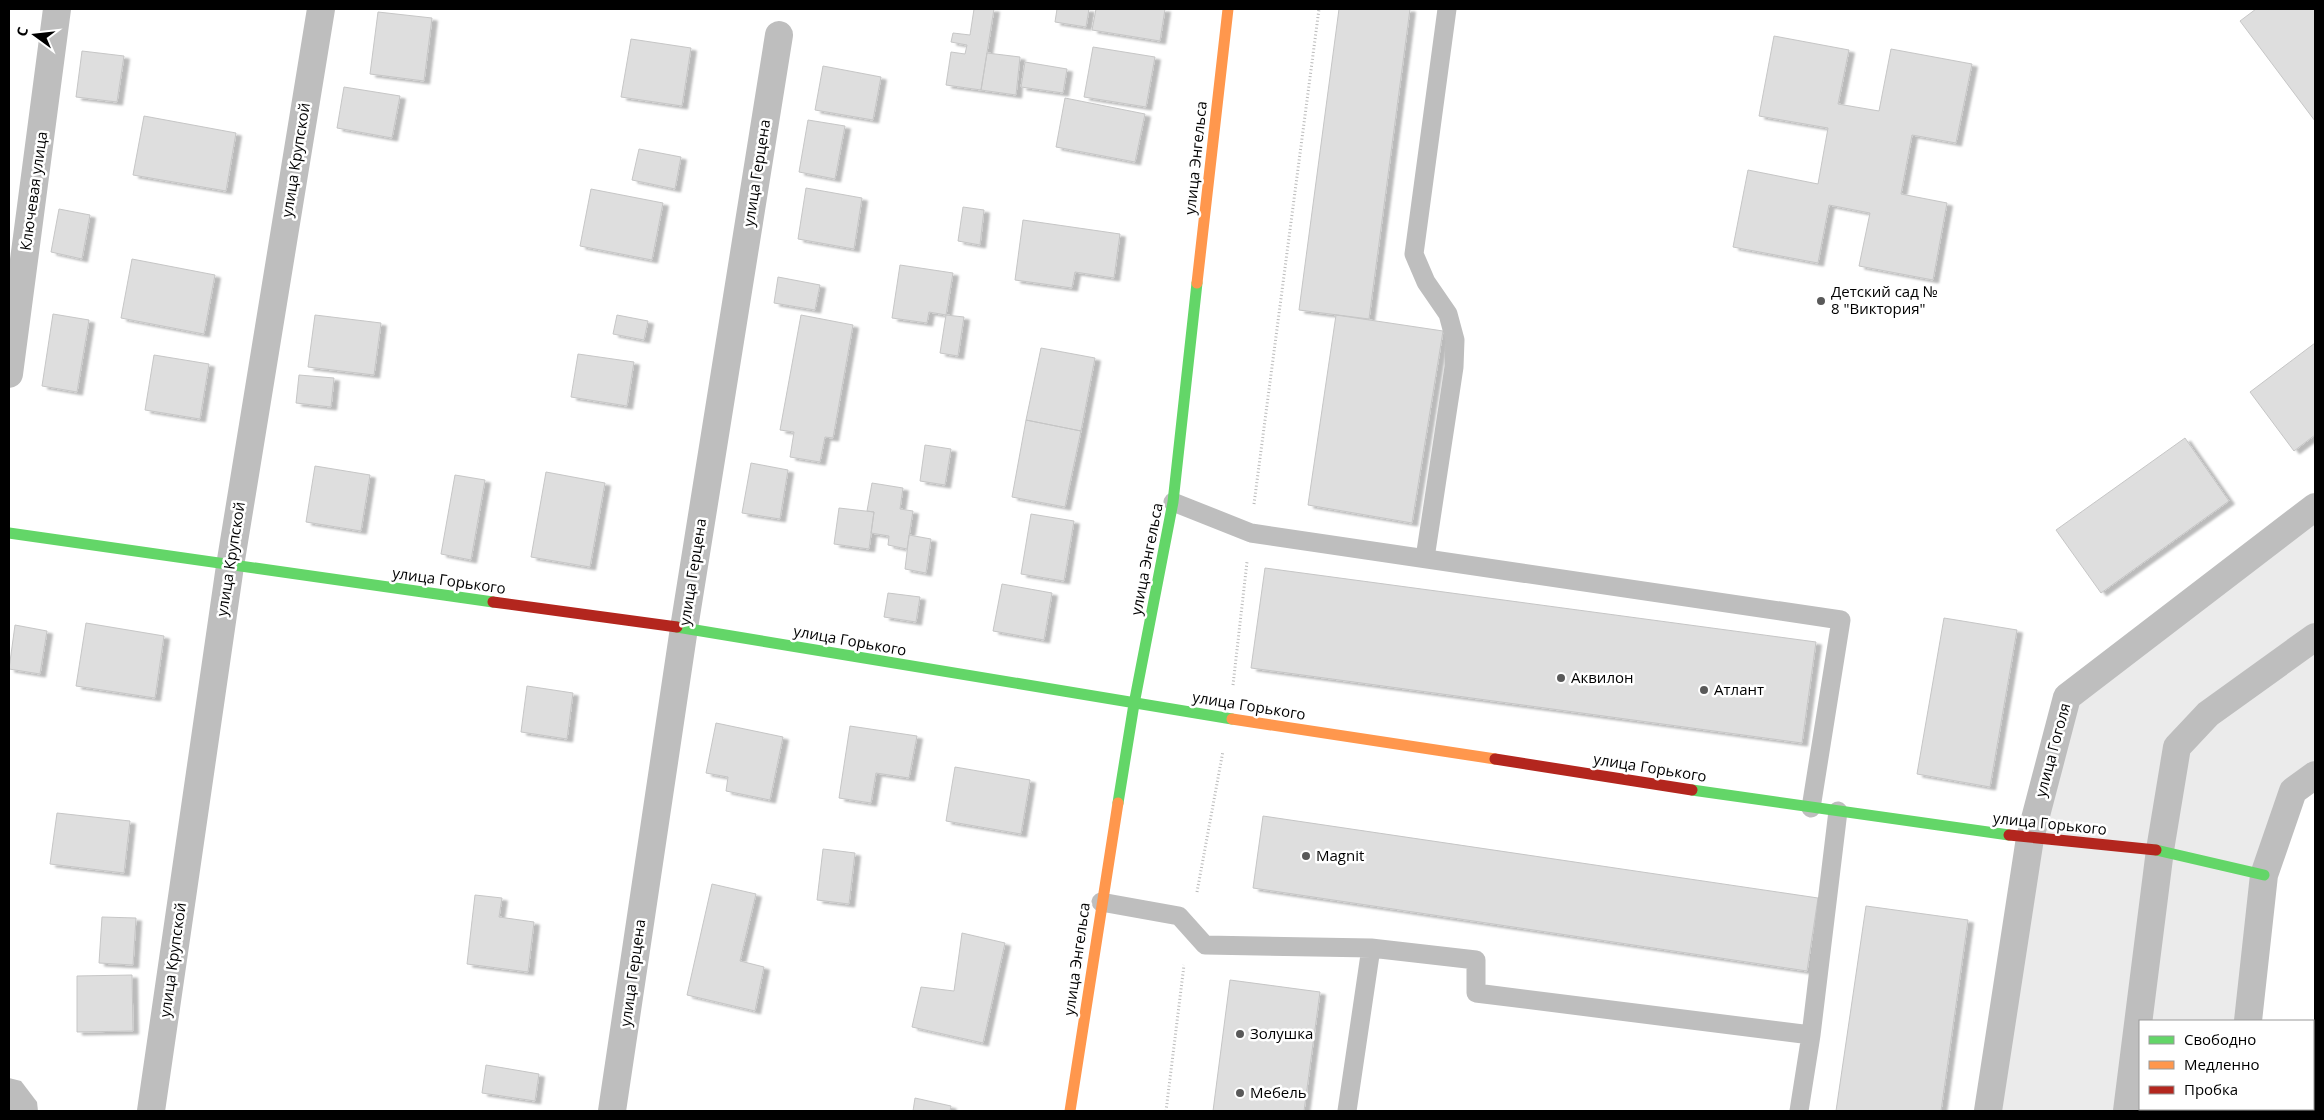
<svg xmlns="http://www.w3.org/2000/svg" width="2324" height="1120" viewBox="0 0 2324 1120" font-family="'Open Sans',sans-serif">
<defs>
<filter id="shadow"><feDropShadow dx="5.5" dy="3" stdDeviation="1" flood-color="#0004"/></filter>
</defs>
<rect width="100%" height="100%" fill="#fff"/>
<path fill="#ebebeb" d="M2315 507V775L2293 791 2248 1021H2140V1109H2239V1111H1988L2067 697Z"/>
<path fill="#bdbdbd" d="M9 1078 21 1081 37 1102 38 1111H9Z"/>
<path fill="#dedede" stroke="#c6c6c6" filter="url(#shadow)" d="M974 9H994L981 90 946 85 951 52 965 54 967 45 951 42 953 33 970 35Z
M1057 9H1089L1086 27 1055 22Z
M1096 9H1165L1160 41 1092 30Z
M1339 9H1410L1369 319 1299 310Z
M2256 9H2315V121L2240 21Z
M378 12 432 18 424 81 370 74Z
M1774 36 1849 50 1838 104 1879 111 1891 49 1972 64 1956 143 1912 135 1901 194 1947 203 1933 280 1859 266 1870 213 1829 205 1818 263 1733 247 1748 170 1818 184 1828 128 1759 116Z
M631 39 691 48 682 106 621 97Z
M1093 47 1155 57 1146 107 1084 97Z
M82 51 124 56 117 102 76 97Z
M987 53 1020 57 1016 95 981 90Z
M1025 62 1067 69 1063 93 1021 87Z
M823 66 881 77 873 120 815 110Z
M344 87 400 96 392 138 337 128Z
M1065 98 1145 114 1135 162 1056 147Z
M144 116 236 133 226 191 133 175Z
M808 120 845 126 835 179 799 172Z
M639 149 681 157 675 189 632 180Z
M806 188 862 198 854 249 798 239Z
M591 189 663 203 652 260 580 246Z
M963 207 984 210 980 245 958 241Z
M59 209 90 215 82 259 51 252Z
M1023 220 1120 234 1114 278 1075 272 1072 288 1015 280Z
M132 259 215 275 204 334 121 318Z
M900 265 953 273 946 315 929 312 927 323 892 318Z
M778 277 820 285 815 310 774 303Z
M53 314 89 320 77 392 42 386Z
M315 315 381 323 374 375 308 367Z
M617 315 648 321 644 340 613 334Z
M801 315 853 325 833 438 825 437 820 462 790 457 794 432 780 430Z
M946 315 964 317 958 356 940 353Z
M1336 315 1443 331 1412 523 1308 505Z
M2315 343V435L2294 451 2250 392Z
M1041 348 1095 358 1081 431 1026 420Z
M578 354 634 362 627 406 571 397Z
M154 355 209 364 200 419 145 410Z
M299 375 334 378 331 407 296 403Z
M1026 420 1081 431 1065 507 1012 497Z
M2185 438 2229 501 2101 593 2056 530Z
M925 445 951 449 945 485 920 481Z
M751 463 788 470 780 519 742 513Z
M315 466 370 475 361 531 306 522Z
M546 472 605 483 590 567 531 557Z
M455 475 485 480 471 560 441 554Z
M872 483 903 488 900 509 913 511 907 549 888 545 889 536 871 533 874 512 867 511Z
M839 508 874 512 869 549 834 544Z
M1031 514 1074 521 1064 581 1021 574Z
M909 535 931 539 926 573 905 569Z
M1265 568 1816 642 1802 743 1251 668Z
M1002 584 1052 593 1044 640 993 631Z
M888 593 920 597 916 622 884 617Z
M1944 618 2017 630 1990 787 1917 774Z
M86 623 164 636 155 698 76 686Z
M15 625 47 631 40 674 9 669Z
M527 686 573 693 567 739 521 732Z
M716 723 783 737 770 800 726 791 728 777 706 773Z
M850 726 917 736 909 778 876 773 871 803 839 798Z
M955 767 1030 780 1021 834 946 821Z
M57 813 130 821 124 873 50 864Z
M1263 816 1818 898 1807 971 1253 888Z
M823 849 855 853 849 904 817 900Z
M712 884 756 894 740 961 764 967 755 1011 687 995Z
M475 895 502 898 499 917 534 922 528 972 467 964Z
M1866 906 1968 920 1941 1111H1836Z
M102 917 136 918 133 965 99 963Z
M962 933 1005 943 983 1043 912 1027 921 987 954 991Z
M132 975 133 1031 77 1032V976Z
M1230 980 1320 992 1304 1111H1213Z
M486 1065 539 1074 535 1101 482 1093Z
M915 1098 951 1106 950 1111H913Z
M2276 1109H2292L2314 1111H2275Z"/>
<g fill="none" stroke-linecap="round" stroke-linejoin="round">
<path stroke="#b9b9b9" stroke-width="3" stroke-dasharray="1 2.5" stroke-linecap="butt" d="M1254 504 1319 9
M1233 685 1247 562
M1197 892 1223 751
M1166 1111 1184 965"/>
<path stroke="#bebebe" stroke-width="19" d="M1173 502 1251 533 1841 620 1811 808
M1425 558 1454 367 1455 340 1448 314 1426 282 1414 254 1447 9
M1101 902 1179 916 1205 945 1371 948 1347 1111
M1371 948 1476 960V993L1811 1035 1838 811
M1799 1111 1811 1035"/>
<path stroke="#bebebe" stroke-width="28" d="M9 374 57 9
M2248 1021 2264 875 2293 791 2315 775
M151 1111 230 566 321 9
M612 1111 684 628 779 35
M1988 1111 2030 838 2067 697 2315 507
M2127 1111 2160 850 2177 747 2208 714 2315 637
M2239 1111V1109"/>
<path stroke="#63d668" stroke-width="11" d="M9 533 493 602
M677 627 1232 719
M1692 790 2009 835
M1118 803 1134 704 1173 502 1197 283
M2156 850 2264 875"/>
<path stroke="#ff974d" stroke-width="11" d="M1197 283 1228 9
M1232 719 1495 759
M1070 1111 1118 803"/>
<path stroke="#b3261e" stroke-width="11" d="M493 602 677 627
M1495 759 1692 790
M2009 835 2156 850"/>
</g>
<g fill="#595959" stroke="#fff" stroke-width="2">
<circle cx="1821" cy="301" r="5"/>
<circle cx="1561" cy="678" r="5"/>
<circle cx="1704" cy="690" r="5"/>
<circle cx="1306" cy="856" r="5"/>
<circle cx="1240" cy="1034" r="5"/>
<circle cx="1240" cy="1093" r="5"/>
</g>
<g text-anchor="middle" stroke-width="5" stroke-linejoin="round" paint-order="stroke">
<g font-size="15" fill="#000" stroke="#fff">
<text transform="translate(1196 158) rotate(-84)" y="5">улица Энгельса</text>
<text transform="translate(296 160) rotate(-81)" y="5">улица Крупской</text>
<text transform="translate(757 173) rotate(-81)" y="5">улица Герцена</text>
<text transform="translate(34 191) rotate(-82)" y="5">Ключевая улица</text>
<text transform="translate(231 559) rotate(-81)" y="5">улица Крупской</text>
<text transform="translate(1147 559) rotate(-79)" y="5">улица Энгельса</text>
<text transform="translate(693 572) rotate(-81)" y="5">улица Герцена</text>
<text transform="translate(449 581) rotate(8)" y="5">улица Горького</text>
<text transform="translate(850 641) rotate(10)" y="5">улица Горького</text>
<text transform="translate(1249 706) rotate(9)" y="5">улица Горького</text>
<text transform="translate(2053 750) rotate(-75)" y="5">улица Гоголя</text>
<text transform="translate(1650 768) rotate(9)" y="5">улица Горького</text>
<text transform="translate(2050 824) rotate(6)" y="5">улица Горького</text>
<text transform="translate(1077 959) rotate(-82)" y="5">улица Энгельса</text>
<text transform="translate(173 960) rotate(-82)" y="5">улица Крупской</text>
<text transform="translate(633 973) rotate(-82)" y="5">улица Герцена</text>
</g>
<g font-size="15" fill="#000" stroke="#fff" text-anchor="start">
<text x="1831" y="297">Детский сад №<tspan x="1831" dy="17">8 "Виктория"</tspan></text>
<text x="1571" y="683">Аквилон</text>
<text x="1714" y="695">Атлант</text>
<text x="1316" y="861">Magnit</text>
<text x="1250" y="1039">Золушка</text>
<text x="1250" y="1098">Мебель</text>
</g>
</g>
<rect width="2324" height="1120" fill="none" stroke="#000000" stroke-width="20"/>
<rect x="2139" y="1020" width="175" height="90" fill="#ffffff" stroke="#999999"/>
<rect x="2149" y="1036" width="25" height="8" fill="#63d668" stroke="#999999"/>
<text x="2184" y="1045" font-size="15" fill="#000000">Свободно</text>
<rect x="2149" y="1061" width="25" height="8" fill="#ff974d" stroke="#999999"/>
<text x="2184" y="1070" font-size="15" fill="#000000">Медленно</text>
<rect x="2149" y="1086" width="25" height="8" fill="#b3261e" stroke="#999999"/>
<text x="2184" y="1095" font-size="15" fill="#000000">Пробка</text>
<g transform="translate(35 35) rotate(285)" stroke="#ffffff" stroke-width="4" paint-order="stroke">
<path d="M0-4L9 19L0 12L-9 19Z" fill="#000000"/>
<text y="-8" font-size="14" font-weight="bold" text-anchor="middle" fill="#000000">С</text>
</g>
</svg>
